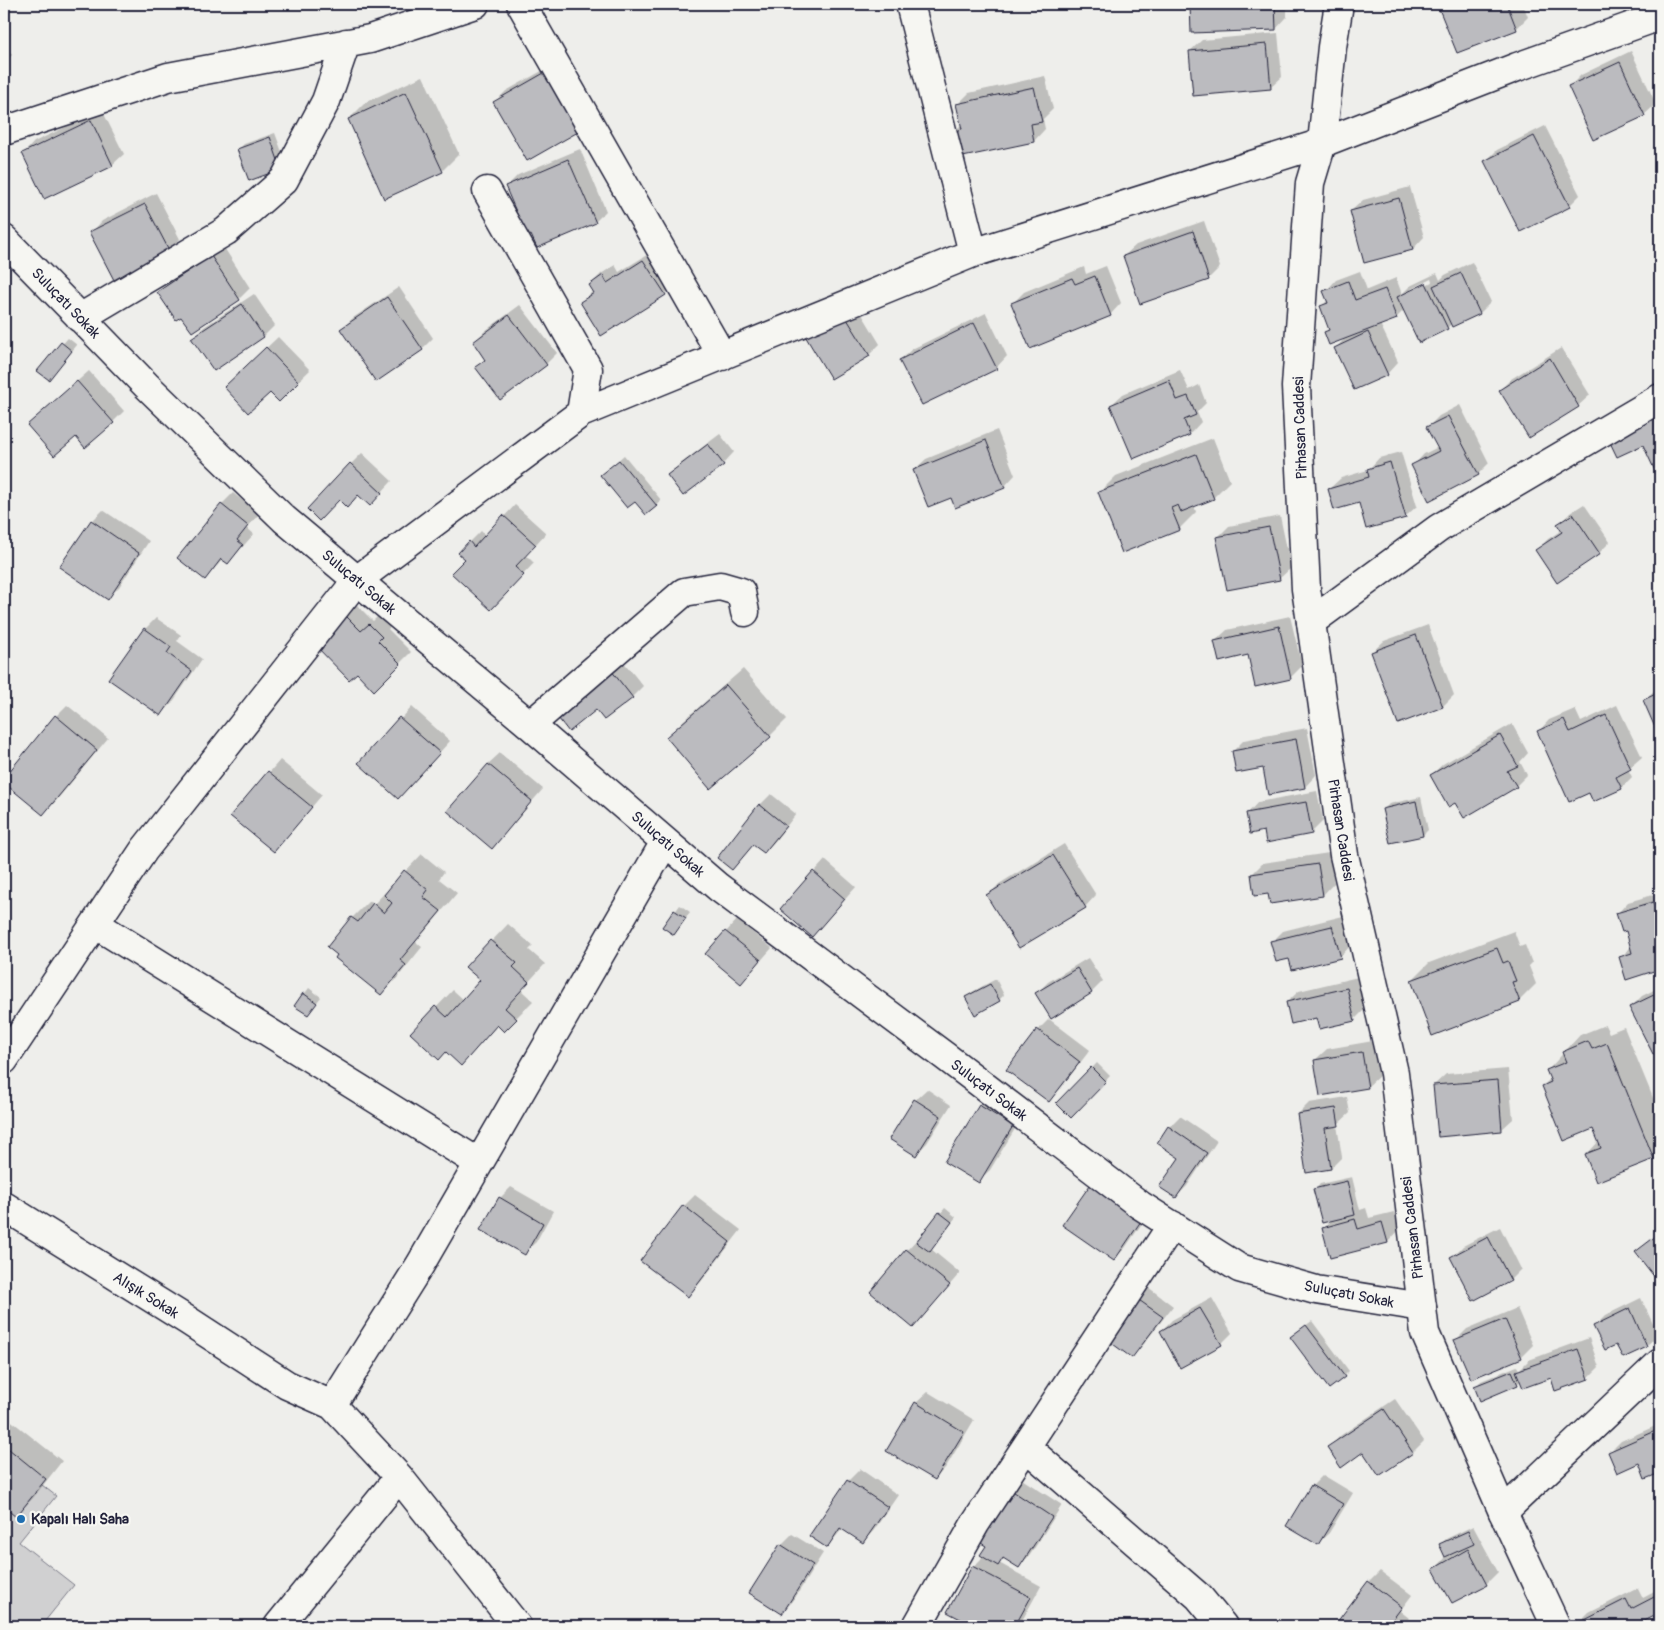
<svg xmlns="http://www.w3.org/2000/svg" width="1664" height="1630" viewBox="0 0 1664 1630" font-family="Pangolin,sans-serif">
<rect width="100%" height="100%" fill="#eeeeeb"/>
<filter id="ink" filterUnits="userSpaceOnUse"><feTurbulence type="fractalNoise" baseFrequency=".02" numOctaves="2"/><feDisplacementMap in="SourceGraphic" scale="10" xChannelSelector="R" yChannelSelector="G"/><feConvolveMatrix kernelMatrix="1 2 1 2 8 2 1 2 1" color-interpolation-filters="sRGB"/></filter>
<g filter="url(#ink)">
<path fill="#d0d0d1" stroke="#797986" d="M4 1455 56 1496 19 1542 74 1585 41 1626H4Z"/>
<path fill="#0003" fill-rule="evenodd" d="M1191 4H1287V17L1276 29 1192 32Z
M1439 4H1523L1528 17 1517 28 1457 52Z
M1278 33 1282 77 1270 88 1190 51 1202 40Z
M4 42 12 55 4 63Z
M1631 51 1656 104 1644 115 1570 86 1581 75Z
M556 63 589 120 577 131 495 102 506 91Z
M423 76 459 154 442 171 349 119 366 102Z
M1045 76 1053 109 1043 119 1045 129 1034 141 954 132 962 124 958 104 969 93Z
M102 110 124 154 112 165 23 154 34 142Z
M1545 126 1580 195 1569 206 1486 161 1497 150Z
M275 133 286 163 281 168 239 149 244 144Z
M580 149 606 211 595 222 507 186 518 175Z
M1410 187 1424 237 1413 249 1365 261 1351 211 1363 200Z
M156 193 180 239 169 250 91 233 102 221Z
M1204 221 1220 267 1209 278 1140 302 1124 256 1136 245Z
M223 246 250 288 239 299 182 315 159 292 170 281Z
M655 250 676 282 665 294 581 303 594 290 590 285 601 274 615 265 619 272Z
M1472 262 1491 302 1480 313 1453 325 1452 323 1447 328 1405 309 1396 318 1380 324 1398 362 1387 374 1336 348 1346 337 1325 332 1330 328 1321 307 1328 300 1325 292 1336 280 1360 271 1367 290 1396 278 1402 294 1410 286 1437 273 1440 280 1445 275ZM1431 279 1432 282 1411 292V289Z
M1106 266 1121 303 1110 315 1013 303 1024 292 1084 267 1086 274Z
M399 287 433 338 422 349 342 329 353 318Z
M254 294 275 325 264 336 214 370 193 338 204 327Z
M854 301 880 344 869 355 805 335Z
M520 305 557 353 546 364 477 367 486 358 474 342 485 331Z
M986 313 1007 356 996 368 900 360 912 349Z
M278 337 310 370 279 400 270 391 225 387Z
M68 338 77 345 54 373 39 370Z
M1561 348 1590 395 1578 406 1529 436 1500 390 1511 379Z
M1180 370 1189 390 1199 385 1206 403 1197 412 1201 422 1190 434 1133 457 1111 405 1123 394Z
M89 371 124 411 113 422 76 436 40 414Z
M1660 404V470L1657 472Z
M1460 405 1489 463 1478 474 1413 466 1424 454 1438 447 1428 427 1439 416Z
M997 430 1015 475 1004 487 951 496 914 470 926 459Z
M720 434 734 452 723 464 684 494 669 475 680 464Z
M1213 438 1230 481 1213 498 1194 505 1196 512 1179 529 1099 493 1116 476Z
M1401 452 1417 506 1405 517 1360 502 1329 489 1341 478 1368 470 1379 458Z
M362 453 392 481 381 493 359 494 347 506 351 464Z
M624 455 661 500 646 513 607 470Z
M233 493 259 514 247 528 254 534 228 563 223 559 205 579 221 505Z
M1584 504 1610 542 1599 553 1537 550 1548 539 1562 530 1559 524 1570 513Z
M515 505 546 533 526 555 534 563 502 597 467 559 470 542 481 531 486 536Z
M103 510 149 541 119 587 108 598 92 521Z
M1280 516 1291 568 1279 579 1217 538 1229 526Z
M354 602 373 621 381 613 392 625 388 629 411 652 374 689 357 672 314 642Z
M1290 616 1302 666 1291 677 1256 685 1249 653 1215 641 1227 630Z
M156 618 181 635 177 641 202 659 172 703 161 715 145 629Z
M1428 625 1454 695 1443 706 1399 722 1372 652 1384 641Z
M622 660 643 686 632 697 596 709 557 714Z
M743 669 787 719 770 736 667 737 684 720Z
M1660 687V736L1644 700 1656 689Z
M67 705 108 738 55 802 43 814 4 782V780L56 716Z
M1617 705 1642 757 1628 769 1632 777 1621 788 1590 792 1538 732 1549 720 1575 709 1581 722Z
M412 707 450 741 409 786 360 763Z
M1512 724 1528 753 1520 762 1527 775 1516 786 1456 801 1431 775 1443 764Z
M1307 728 1316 775 1305 787 1269 793 1264 767 1233 751 1244 740Z
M500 753 543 789 492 847 488 764Z
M280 760 322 795 274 851 232 816Z
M1317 791 1323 821 1311 833 1265 830 1247 814 1258 802Z
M771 794 796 814 775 841 764 852 754 844 732 868 760 805Z
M1421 797 1428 830 1423 835 1384 809 1389 804Z
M1064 844 1096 895 1085 907 988 896 999 884Z
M1329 853 1334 883 1323 895 1269 893 1252 874 1263 863Z
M422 854 444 872 439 879 457 893 416 942 422 947 398 977 381 994 352 918 369 901 374 904Z
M825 860 856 887 823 924 781 909Z
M1660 893V968L1627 979 1621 957 1632 946 1627 930 1617 914 1628 902Z
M680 905 690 912 674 934 664 927Z
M1343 916 1351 945 1340 957H1290L1272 942 1283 931Z
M737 920 772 948 741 983 726 932Z
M508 924 533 946 529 950 545 964 521 990 533 1001 504 1030 498 1024 478 1047 447 1051 412 1033 453 990 464 1000 482 980 467 967Z
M1514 931 1520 947 1525 945 1532 963 1529 966 1536 984 1519 1001 1412 980 1429 963Z
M1088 958 1103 981 1092 992 1037 993 1048 982Z
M1358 977 1366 1008 1354 1020 1317 1017 1287 1002 1299 991Z
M996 979 1004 995 999 1000 967 998 972 992Z
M1660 987V1049L1654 1052 1631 1007 1642 996Z
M309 988 321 997 308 1014 296 1005Z
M1049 1019 1090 1050 1060 1089 1049 1100 1008 1069 1038 1030Z
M1605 1025 1609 1033 1624 1027 1660 1115V1151L1654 1158 1597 1180 1587 1154 1599 1141 1594 1128 1543 1086 1551 1078 1548 1070 1580 1035Z
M1373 1041 1379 1076 1367 1087 1315 1060 1327 1049Z
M1097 1063 1110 1076 1071 1116 1058 1103Z
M1508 1069 1513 1119 1501 1130 1434 1085 1446 1074Z
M927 1089 951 1105 927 1143 916 1154 915 1100Z
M992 1095 1024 1114 990 1170 978 1181 946 1161 980 1106Z
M1347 1097 1350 1113 1337 1125 1342 1157 1331 1168 1298 1114 1309 1103Z
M1180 1116 1217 1141 1187 1186 1176 1197 1181 1158 1169 1127Z
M1102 1175 1152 1209 1125 1248 1114 1259 1091 1186Z
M1352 1177 1360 1210 1366 1208 1369 1218 1394 1212 1399 1230 1388 1242 1324 1228 1333 1219 1315 1190 1320 1184Z
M511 1187 553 1211 536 1242 524 1253 500 1198Z
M695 1195 741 1230 699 1284 688 1295 684 1206Z
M945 1208 956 1217 931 1249 960 1273 913 1327 871 1292 907 1250 918 1238 919 1239Z
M1500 1227 1521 1269 1510 1280 1452 1257 1463 1246Z
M1660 1232V1281L1637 1252Z
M1148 1287 1173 1306 1143 1345 1132 1356 1137 1298Z
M1212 1298 1232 1333 1221 1344 1161 1331 1172 1320Z
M1641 1298 1658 1335 1646 1346 1617 1343 1595 1326 1606 1315Z
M1517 1308 1533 1345 1521 1357 1456 1340 1467 1329Z
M1312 1321 1349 1371 1344 1376 1297 1332Z
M1589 1338 1599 1367 1588 1378 1551 1376 1521 1380 1517 1384 1475 1387 1481 1381 1517 1366 1519 1370 1529 1360Z
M928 1392 974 1420 946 1467 935 1479 916 1403Z
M1395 1399 1424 1441 1413 1452 1380 1474 1364 1450 1329 1448 1340 1436Z
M4 1415 62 1461 33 1498 16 1515 4 1505Z
M1660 1424V1471L1646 1478 1639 1462 1610 1452 1621 1441Z
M860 1469 898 1495 874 1530 863 1542 843 1528 827 1547 811 1536 848 1481Z
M1014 1474 1062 1505 1030 1555 1019 1566 1005 1558 999 1563 1041 1586 1019 1626H977L949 1612 973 1567 984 1556Z
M1323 1475 1353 1493 1329 1533 1317 1544 1312 1486Z
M1473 1526 1498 1572 1486 1584 1452 1602 1435 1569 1446 1557 1441 1544 1446 1539Z
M792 1534 823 1553 793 1601 782 1612 781 1545Z
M1380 1571 1412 1595 1400 1611 1409 1618 1403 1626H1335L1369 1582Z
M1638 1588 1643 1598 1660 1589V1612L1632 1626H1579L1578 1624 1589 1613Z"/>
<path fill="#bbbbbf" stroke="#22223b" d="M1190 4H1275L1276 30 1191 33Z
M1437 4H1507L1517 30 1457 53Z
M1267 44 1271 89 1193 96 1189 51Z
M1620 62 1645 116 1593 140 1568 86Z
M544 73 578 132 527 161 493 102Z
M1034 87 1042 122 1031 124 1034 142 958 158 952 132 962 129 956 104Z
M406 92 443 172 384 199 348 119Z
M91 120 113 166 44 199 22 153Z
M1534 136 1570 207 1520 232 1484 161Z
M270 137 281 169 249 181 237 149Z
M568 159 596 223 537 248 531 235 527 237 505 186Z
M1399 198 1413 250 1364 263 1350 211Z
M145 204 170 252 114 280 89 232Z
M1193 231 1209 280 1140 304 1123 256Z
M1660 255V273L1655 257Z
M211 256 240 300 192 332 181 317 176 320 157 292Z
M643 260 666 295 601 336 580 302 594 293 589 285 603 275 607 283Z
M1461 273 1480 314 1452 327 1433 286Z
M1095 276 1111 316 1030 349 1011 303 1072 278 1075 284Z
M1348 281 1355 300 1385 289 1397 319 1329 345 1324 332 1329 330 1320 306 1328 303 1323 291Z
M1426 283 1448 329 1419 343 1397 297Z
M387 297 423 350 376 382 340 329Z
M242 304 264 337 214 371 191 338Z
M842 311 870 356 831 379 804 334Z
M509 315 547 365 500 400 475 367 485 360 473 342Z
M974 323 997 369 922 405 899 360Z
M1368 332 1388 375 1354 390 1334 348Z
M61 342 72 351 49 380 37 371Z
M266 347 299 382 279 402 270 393 248 413 224 387Z
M1550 358 1579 407 1529 438 1499 390Z
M1169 380 1177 400 1188 396 1196 415 1184 420 1190 435 1133 459 1110 405Z
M77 381 114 423 85 448 76 437 54 456 27 425Z
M1660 409V471L1656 473 1643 445 1617 457 1606 434Z
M1448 416 1479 475 1429 501 1411 465 1439 451 1426 427Z
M986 440 1005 488 955 508 951 498 928 507 913 470Z
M708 444 724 465 683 496 667 475Z
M1196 454 1214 499 1181 512 1178 505 1171 508 1180 530 1122 553 1098 492Z
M619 460 657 506 646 515 635 502 627 508 600 475Z
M1390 462 1406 518 1366 529 1359 503 1334 510 1328 489 1369 477 1367 469Z
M350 463 382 493 370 506 358 495 347 508 339 500 319 521 307 509Z
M221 504 248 526 237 540 243 545 228 564 221 559 205 580 177 558Z
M1573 514 1600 554 1557 583 1535 550 1562 532 1557 524Z
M503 515 536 545 515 567 524 575 491 610 451 573 465 559 458 553 469 541 474 547Z
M91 520 139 553 108 600 59 567Z
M1269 527 1280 580 1227 590 1216 537Z
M342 612 361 631 369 624 382 637 378 641 401 664 374 691 357 673 349 680 312 642Z
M1279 626 1291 679 1255 687 1248 655 1219 662 1214 641Z
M144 628 171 647 167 653 192 671 161 716 108 679Z
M1416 635 1443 707 1398 724 1371 652Z
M611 670 633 698 604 720 596 710 569 732 555 714Z
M726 685 771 737 710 789 666 737Z
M1660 692V739L1643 700Z
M55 715 97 750 43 815 4 783V778Z
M1606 715 1631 769 1616 777 1622 789 1593 802 1589 793 1569 802 1537 731 1564 719 1570 732Z
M399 717 440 753 398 799 358 763Z
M1500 735 1518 766 1507 771 1517 787 1464 818 1455 803 1448 807 1430 775Z
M1296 739 1305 788 1268 795 1263 768 1236 773 1232 751Z
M488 764 532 801 492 849 447 811Z
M268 771 312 807 274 852 230 816Z
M1416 801 1423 836 1390 843 1382 809Z
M1306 802 1312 834 1266 843 1264 831 1250 834 1246 813Z
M759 804 786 826 764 853 753 845 732 870 717 858Z
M1053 855 1086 908 1019 948 986 895Z
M1318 864 1323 896 1270 904 1268 894 1254 896 1251 874Z
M404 870 428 890 423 897 441 911 400 960 406 965 381 995 335 958 337 955 327 947 351 917 358 922 373 903 384 913 392 903 384 895Z
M813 871 845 899 812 937 780 909Z
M1653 902 1660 926V969L1626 980 1619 957 1632 953 1626 931 1622 932 1616 913Z
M674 910 686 918 674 935 662 927Z
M1332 926 1341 958 1292 970 1289 959 1276 962 1270 941Z
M725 931 761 960 741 984 705 954Z
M490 940 517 963 513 967 529 982 505 1008 517 1019 504 1032 497 1025 461 1066 446 1052 439 1060 410 1033 435 1006 447 1017 480 980 465 967Z
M1497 948 1503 963 1508 961 1516 981 1512 982 1520 1002 1432 1036 1411 980Z
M1077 968 1092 993 1051 1019 1035 993Z
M990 984 1000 1001 975 1015 965 997Z
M1347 988 1355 1021 1319 1029 1316 1018 1291 1024 1286 1002Z
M1660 992V1051L1653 1054 1629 1007Z
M303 993 317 1003 308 1015 294 1006Z
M1037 1029 1080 1062 1049 1102 1006 1070Z
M1588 1041 1592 1049 1607 1043 1654 1159 1596 1182 1585 1154 1601 1148 1593 1129 1564 1141 1542 1086 1551 1082 1546 1070 1566 1062 1562 1052Z
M1362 1052 1368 1088 1320 1096 1314 1060Z
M1091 1067 1106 1082 1071 1118 1056 1103Z
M1498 1080 1502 1131 1438 1137 1433 1085Z
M914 1099 941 1116 916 1156 889 1139Z
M979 1105 1013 1126 979 1183 944 1162Z
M1336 1108 1339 1126 1325 1128 1331 1169 1306 1173 1297 1114Z
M1168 1126 1207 1153 1176 1198 1159 1187 1179 1158 1157 1143Z
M1347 1181 1355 1215 1322 1223 1313 1189Z
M1090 1185 1141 1221 1114 1261 1062 1225Z
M499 1197 543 1223 525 1255 480 1230Z
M683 1205 730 1242 688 1297 640 1261Z
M939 1212 952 1222 930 1252 916 1242Z
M1355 1219 1358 1229 1382 1222 1388 1243 1330 1258 1322 1228Z
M1660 1233V1284L1635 1252Z
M1488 1237 1511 1281 1473 1301 1450 1257Z
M906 1249 950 1285 913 1328 870 1292Z
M1136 1298 1163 1317 1132 1358 1106 1339Z
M1200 1308 1222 1345 1180 1368 1160 1331Z
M1630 1308 1647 1347 1623 1358 1616 1345 1605 1350 1593 1326Z
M1505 1319 1522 1358 1471 1379 1454 1340Z
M1306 1325 1345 1377 1329 1389 1290 1337Z
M1578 1349 1589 1379 1555 1391 1551 1378 1523 1388 1516 1371Z
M1512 1371 1518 1385 1480 1401 1474 1386Z
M915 1402 964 1432 935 1480 886 1451Z
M1384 1409 1413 1453 1379 1476 1363 1452 1341 1468 1327 1447Z
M1660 1429V1473L1645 1479 1639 1463 1617 1473 1608 1452Z
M4 1445 46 1479 16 1517 4 1507Z
M847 1480 888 1507 863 1543 840 1528 827 1548 809 1536Z
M1002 1484 1052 1517 1019 1568 1003 1558 998 1566 980 1555 986 1546 969 1536Z
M1311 1485 1343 1504 1318 1545 1286 1526Z
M1468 1531 1474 1544 1445 1557 1439 1544Z
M780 1544 813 1565 782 1614 749 1593Z
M1468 1549 1487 1585 1452 1603 1433 1569Z
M972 1566 1031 1597 1015 1626H974L947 1612Z
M1368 1581 1402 1607 1390 1623 1395 1626H1334Z
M1658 1595 1660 1600V1613L1635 1626H1578L1577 1624 1626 1599 1631 1609Z"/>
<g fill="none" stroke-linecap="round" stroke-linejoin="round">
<defs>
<path id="street" d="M521 4 722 356
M4 131 168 77 370 39 475 4
M4 239 146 385 284 519 530 725 718 887 946 1057 1140 1205 1239 1268 1316 1290 1422 1307
M973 253 1322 143 1517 67 1660 16
M80 318 226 231 284 180 326 101 346 43
M581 413 973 253 910 4
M1311 622 1439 528 1660 398
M530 725 684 592 720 586 741 592 745 612
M95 924 479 1163
M4 1060 144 850 357 580 581 413 588 369 487 191
M4 1206 187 1320 287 1385 332 1405 399 1477 517 1626
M332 1405 420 1265 665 842
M1026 1447 1199 1597 1223 1626
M1503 1512 1660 1363
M278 1626 399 1477
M917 1626 975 1524 1172 1225"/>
<path id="secondary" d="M1339 4 1332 47 1322 143 1310 183 1296 387 1306 589 1311 622 1344 855 1394 1073 1425 1333 1503 1512 1556 1626"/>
</defs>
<use href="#street" stroke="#22223b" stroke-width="31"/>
<use href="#secondary" stroke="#22223b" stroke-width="31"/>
<use href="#street" stroke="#f6f6f2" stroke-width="28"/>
<use href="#secondary" stroke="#f6f6f2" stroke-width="28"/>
</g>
</g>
<circle fill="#1f6fb2" stroke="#f6f6f2" stroke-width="2" cx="21" cy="1519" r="5"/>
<g text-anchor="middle" stroke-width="4.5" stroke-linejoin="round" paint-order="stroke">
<g font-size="15" fill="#22223b" stroke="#f6f6f2">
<text transform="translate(66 303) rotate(46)" y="5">Suluçatı Sokak</text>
<text transform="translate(1300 428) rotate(-92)" y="5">Pirhasan Caddesi</text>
<text transform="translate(359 582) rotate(40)" y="5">Suluçatı Sokak</text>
<text transform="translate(1341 830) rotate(81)" y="5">Pirhasan Caddesi</text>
<text transform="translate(668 844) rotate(41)" y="5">Suluçatı Sokak</text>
<text transform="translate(989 1090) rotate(37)" y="5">Suluçatı Sokak</text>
<text transform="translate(1412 1228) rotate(-97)" y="5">Pirhasan Caddesi</text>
<text transform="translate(1349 1294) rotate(11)" y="5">Suluçatı Sokak</text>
<text transform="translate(146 1295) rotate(32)" y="5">Alışık Sokak</text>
</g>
<g font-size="15" font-weight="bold" fill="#22223b" stroke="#f6f6f2" text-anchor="start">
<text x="31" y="1524">Kapalı Halı Saha</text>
</g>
</g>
<rect width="1664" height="1630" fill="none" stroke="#f6f6f2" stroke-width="20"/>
<rect x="10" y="10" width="1644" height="1610" fill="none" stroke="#22223b" stroke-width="2" filter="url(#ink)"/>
</svg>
